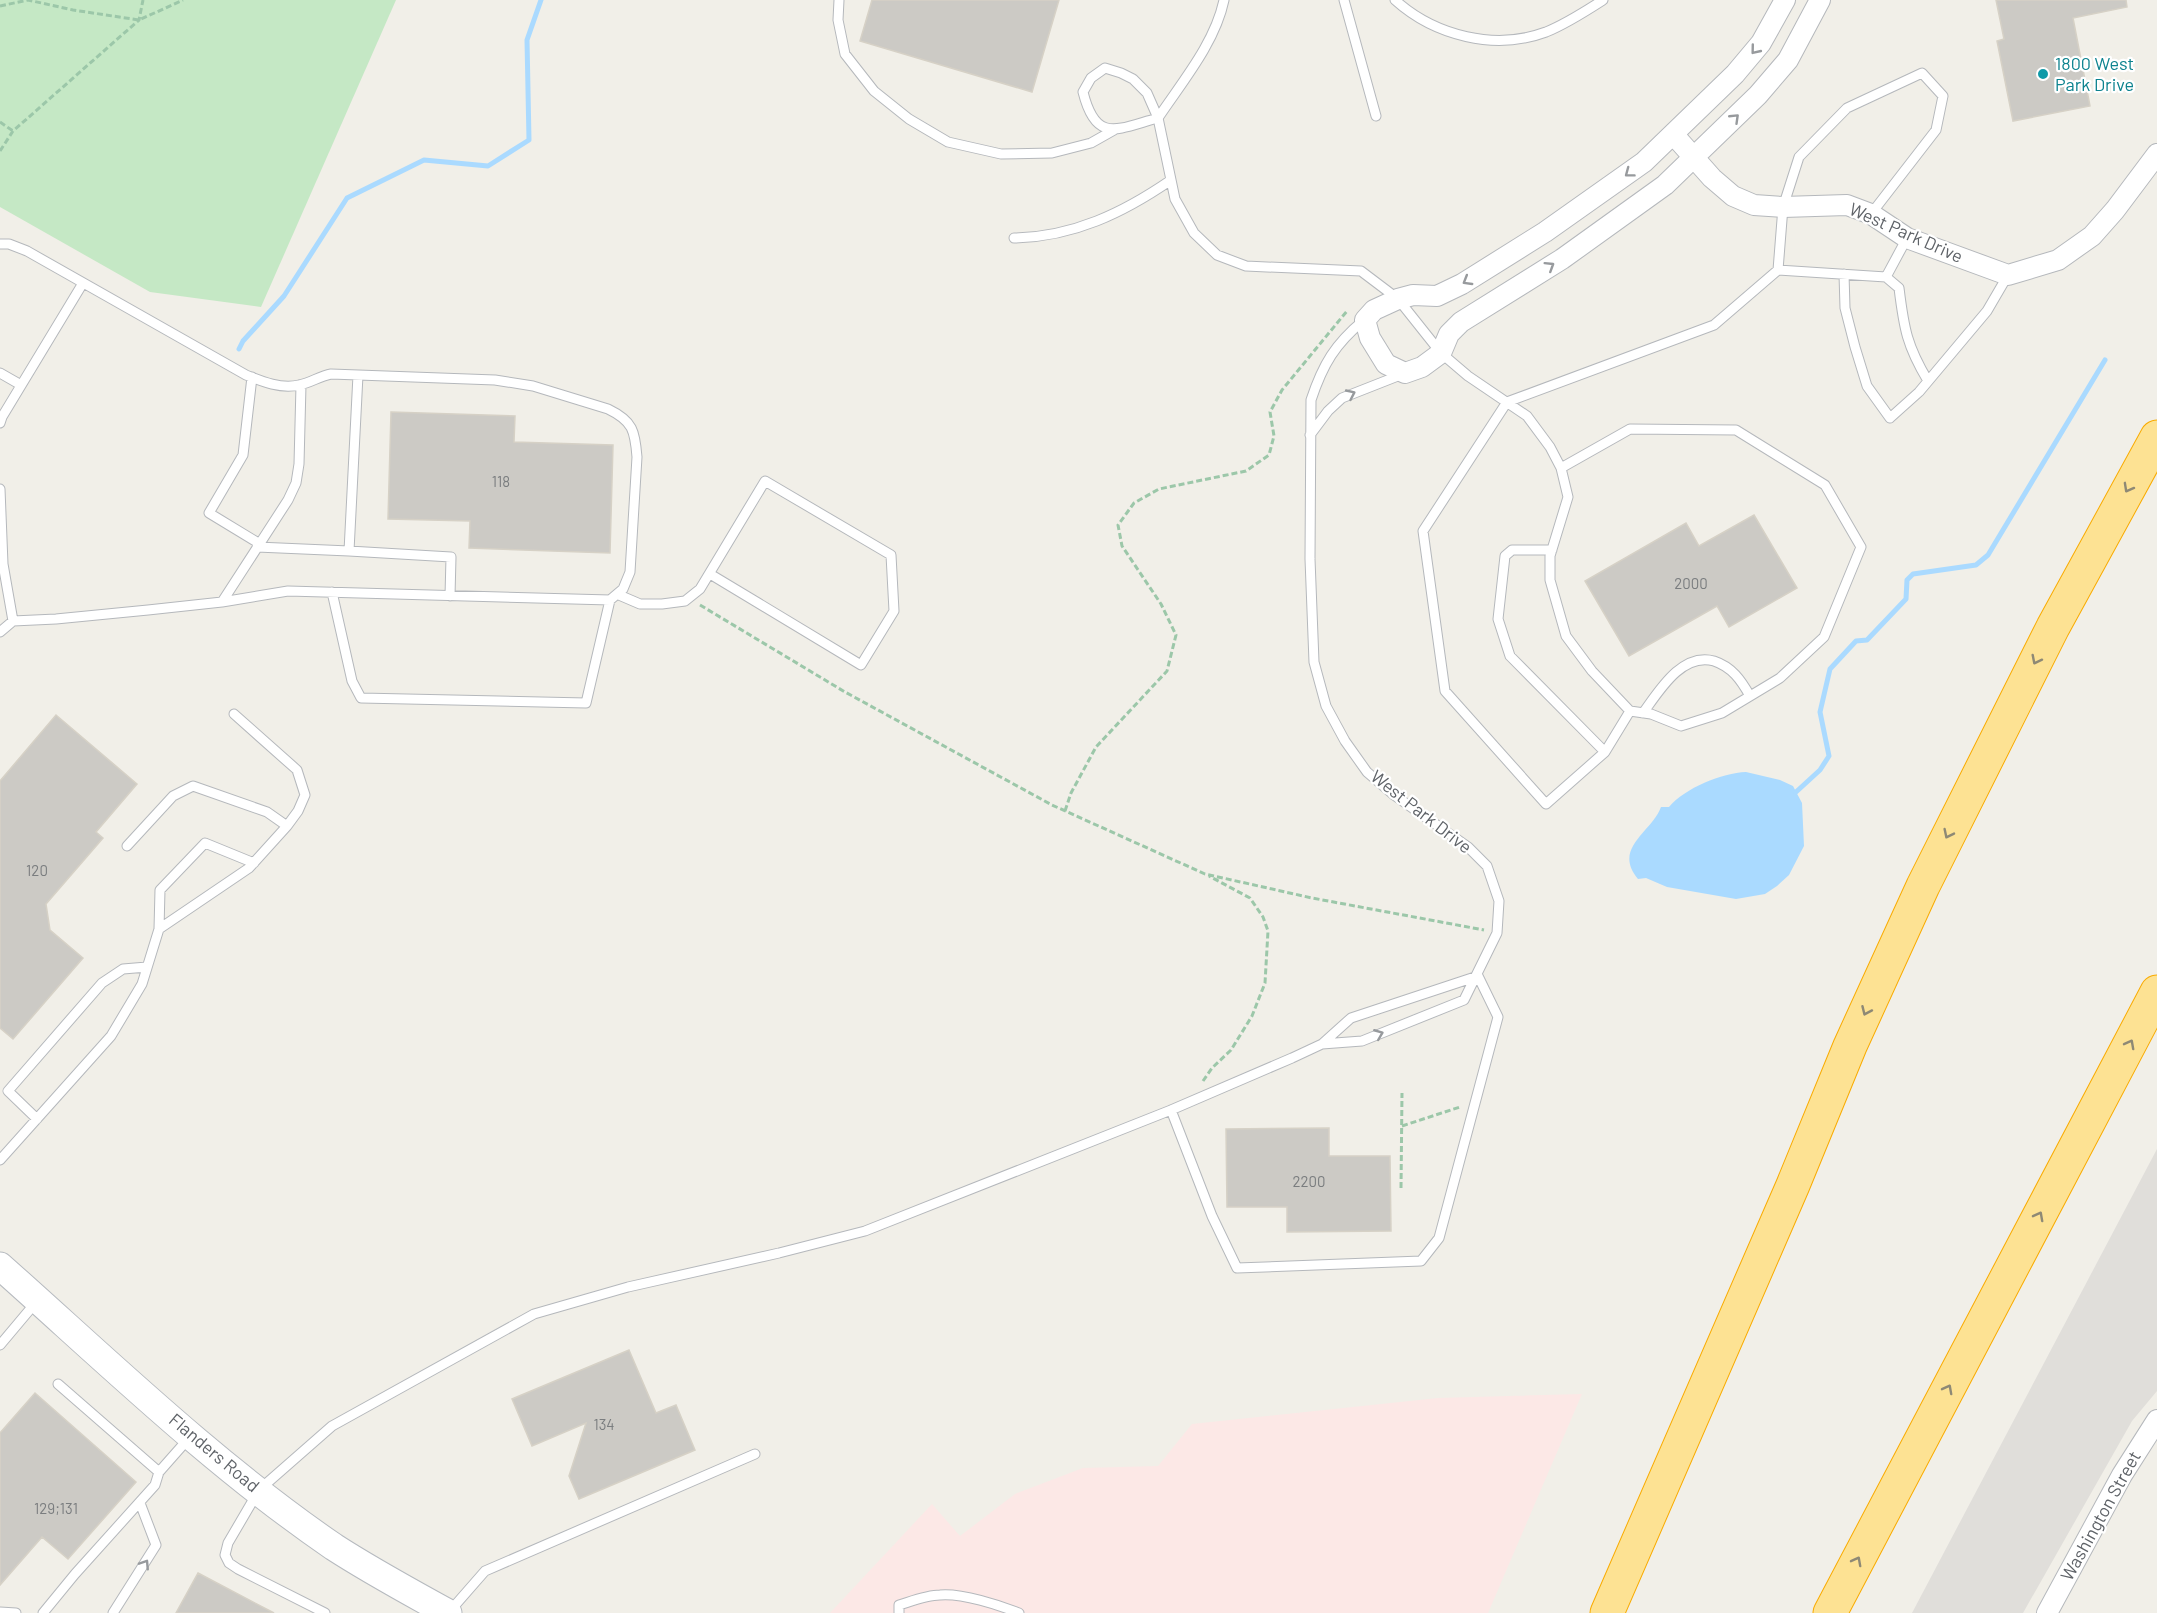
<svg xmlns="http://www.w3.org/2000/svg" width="2157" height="1613" viewBox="0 0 2157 1613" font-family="Barlow,sans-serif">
<rect width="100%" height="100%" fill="#f1efe8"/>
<path fill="#e0deda" d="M2157 1149V1391L2132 1421 2023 1613H1912Z"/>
<path fill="#fce8e6" d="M1582 1394 1488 1613H830L932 1504 960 1536 1015 1494 1083 1468 1158 1466 1192 1424 1438 1398Z"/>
<path fill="#c5e8c5" d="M0 0H396L261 307 150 292 0 207Z"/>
<path fill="#aadaff" d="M1746 772 1780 780 1793 786 1802 803 1804 846 1789 875 1777 886 1765 894 1736 899 1667 887 1646 878 1638 879C1612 848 1652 832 1661 807H1669C1685 788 1722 773 1746 772Z"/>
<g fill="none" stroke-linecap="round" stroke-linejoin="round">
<path stroke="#aadaff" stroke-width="5" d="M239 349 243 341 284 296 347 198 424 160 488 166 529 140 527 40 541 0
M1796 792 1820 770 1829 756 1820 712 1830 669 1856 641 1867 640 1906 599 1907 580 1913 574 1976 565 1988 555 2105 360"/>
</g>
<path fill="#cccac5" stroke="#d6d1c6" stroke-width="1.5" d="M872 0H1059L1032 92 860 41Z
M1996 0H2126L2127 7 2073 18 2090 106 2013 121 1997 41 2004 39Z
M391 412 515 416 514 442 613 445 610 553 469 548 470 521 388 519Z
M1754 515 1797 588 1729 627 1717 606 1629 656 1585 581 1686 523 1699 546Z
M56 715 137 784 96 832 103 838 46 904 50 930 83 958 13 1039 0 1028V781Z
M1329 1128V1156H1390L1391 1231 1287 1232V1207H1227L1226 1129Z
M629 1350 656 1413 676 1405 695 1450 579 1499 569 1476 586 1423 532 1446 512 1399Z
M35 1393 136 1482 68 1559 42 1537 0 1585V1433Z
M198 1573 274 1613H176Z"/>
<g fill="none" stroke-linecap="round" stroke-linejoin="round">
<defs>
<path id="service" d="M839 0 838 20 845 54 874 91 909 119 948 142 1001 154 1052 153 1091 143 1114 130
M1224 0C1215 43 1182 82 1158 118 1117 129 1096 144 1083 92L1091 78 1105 68 1121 73 1133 79 1147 93 1158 118 1175 199 1194 233 1217 255 1246 266 1361 271 1398 299 1441 353 1468 376 1527 416 1550 447 1561 468 1568 497 1550 556V580L1566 636 1592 671 1630 711
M1344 0 1376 116
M1395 0C1435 36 1495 51 1546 32 1566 24 1586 11 1603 0
M1014 238C1073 237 1123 213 1171 180
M0 244H9L27 251 246 375C263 382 281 389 299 385 310 383 320 376 331 374L495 380 533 386 608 409C633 421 635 431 637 457L630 572 623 589 610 600 288 591 222 602 148 610 56 619 13 621 0 632
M1778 270 1783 207 1799 157 1847 108 1922 73 1943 96 1936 130 1871 214
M1844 274 1845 308 1855 347 1867 386 1890 418 1919 392 1987 311 2008 275
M1886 277 1899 288C1904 329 1907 346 1928 381
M0 373 21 385
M358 375 349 551 451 557 450 596
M252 377 243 455 209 513 260 544
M0 423 2 417 83 283
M1310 435 1328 411 1342 398 1403 374
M0 489 3 564
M257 547 349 551
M1552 550H1512L1505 556 1498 619 1510 656 1605 752 1630 711 1651 714 1681 726 1722 713 1780 678 1824 637 1861 547 1825 485 1736 430 1630 429 1561 468
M0 560 3 564 13 621
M332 592 352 681 361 698 586 703 610 600
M619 595 640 604H662L685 601 700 589 765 481 891 555 894 611 861 665 710 574
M222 602 288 500 296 483 299 464 301 385
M1643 713C1659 691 1682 652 1714 661 1732 667 1741 680 1750 696
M1605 752 1546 804 1445 691 1423 531 1507 402 1714 325 1778 270 1886 277 1907 238
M127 846 173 796 193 786 267 812 287 826 298 811 305 795 297 770 234 714
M159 929 160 890 205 843 254 863
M1322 1044 1362 1041 1464 1000 1497 933 1499 901 1487 866 1468 847 1394 795 1367 772 1345 741 1326 706 1314 662 1310 559 1311 400C1323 364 1335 344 1364 320
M1171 1110 1212 1216 1237 1268 1421 1261 1439 1238 1498 1017 1478 976
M37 1119 8 1091 102 983 123 969 147 967
M0 1160 111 1036 142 984 159 929 249 868 287 826
M0 1345 37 1301
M58 1384 159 1472
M450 1611 485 1571 755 1454
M0 1612 16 1613
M43 1613 75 1574 155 1485 159 1472 189 1438
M113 1613 156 1545 140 1503
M325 1613 238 1569 229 1563 225 1555 228 1543 259 1490 332 1426 534 1314 628 1287 779 1253 865 1231 1171 1110 1292 1058 1322 1044 1351 1018 1478 976
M899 1613V1605C912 1601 927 1595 940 1595 962 1593 999 1605 1019 1613"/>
<path id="minor" d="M1785 0 1761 43 1735 74 1644 162 1545 232 1462 284 1437 296 1413 295 1398 299 1374 310 1365 320 1370 338 1386 364 1405 373 1422 367 1441 353 1449 334 1461 322 1562 259 1665 185 1758 95 1788 60 1820 0
M1673 134 1712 178 1733 196 1754 205 1783 207 1847 205 1871 214 1907 238 2008 275 2058 260 2092 236 2115 210 2157 154
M2047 1613 2122 1475 2157 1420"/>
<path id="secondary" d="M0 1266C108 1362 214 1465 334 1547 371 1571 410 1592 448 1613"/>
<path id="motorway" d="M1607 1613 1793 1185 1850 1046 1923 886 2053 627 2157 437
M1830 1613 2157 992"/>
</defs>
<use href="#service" stroke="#b5b8bc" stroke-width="11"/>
<use href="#minor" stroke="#b5b8bc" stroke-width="22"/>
<use href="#secondary" stroke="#b6babf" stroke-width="29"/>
<use href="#motorway" stroke="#f9ab00" stroke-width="35"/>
<path stroke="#9cc7a9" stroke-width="3" stroke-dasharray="6 3" stroke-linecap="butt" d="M0 6 28 0 73 10 139 20 183 0
M0 122 13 131
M0 151 13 131 139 20 143 0
M700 605 845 692 1052 805 1205 874 1312 898 1484 930
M1065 811 1071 793 1096 747 1167 671 1176 635 1161 604 1122 546 1118 525 1134 503 1159 489 1246 471 1269 455 1274 436 1270 412 1282 390 1347 311
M1203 1081 1212 1068 1231 1050 1252 1016 1265 983 1268 931 1263 917 1250 898 1209 876
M1402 1126 1460 1107
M1401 1188 1402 1093"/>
<use href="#service" stroke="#fff" stroke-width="9"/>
<use href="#minor" stroke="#fff" stroke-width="20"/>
<use href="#secondary" stroke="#fff" stroke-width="27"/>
<use href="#motorway" stroke="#fde293" stroke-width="33"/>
</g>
<defs><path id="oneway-chevron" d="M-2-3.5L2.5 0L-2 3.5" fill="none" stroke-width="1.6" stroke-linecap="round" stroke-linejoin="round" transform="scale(1.5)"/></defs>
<g stroke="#979a9d">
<use href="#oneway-chevron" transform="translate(1755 50) rotate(129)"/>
<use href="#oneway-chevron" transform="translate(1735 118) rotate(-44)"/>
<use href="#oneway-chevron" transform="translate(1629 173) rotate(143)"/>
<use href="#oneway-chevron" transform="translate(1550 266) rotate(-32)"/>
<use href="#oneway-chevron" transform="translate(1467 281) rotate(149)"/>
<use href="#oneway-chevron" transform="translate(1351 394) rotate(-25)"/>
<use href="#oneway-chevron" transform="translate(1379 1034) rotate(-22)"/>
<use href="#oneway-chevron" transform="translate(145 1564) rotate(-57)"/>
</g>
<g stroke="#8e8975">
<use href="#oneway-chevron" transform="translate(2128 488) rotate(119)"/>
<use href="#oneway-chevron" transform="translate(2036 660) rotate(117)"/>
<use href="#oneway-chevron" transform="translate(1948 834) rotate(116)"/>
<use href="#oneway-chevron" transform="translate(1866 1011) rotate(114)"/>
<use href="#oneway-chevron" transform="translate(2130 1044) rotate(-62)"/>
<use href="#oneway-chevron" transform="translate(2039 1216) rotate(-62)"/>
<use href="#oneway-chevron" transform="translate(1948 1389) rotate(-62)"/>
<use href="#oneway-chevron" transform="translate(1857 1561) rotate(-62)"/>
</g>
<circle fill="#0f9aa8" stroke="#fff" stroke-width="2" cx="2043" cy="74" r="6"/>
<g text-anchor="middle" stroke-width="4.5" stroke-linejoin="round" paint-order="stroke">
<g font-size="15" fill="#7a7d7f">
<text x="501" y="487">118</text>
<text x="1691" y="589">2000</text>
<text x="37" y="876">120</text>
<text x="1309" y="1187">2200</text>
<text x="604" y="1430">134</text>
<text x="56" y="1514">129;131</text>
</g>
<g font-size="18" fill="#0d838f" stroke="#fff" text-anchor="start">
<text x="2055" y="70">1800 West<tspan x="2055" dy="21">Park Drive</tspan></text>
</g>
<g font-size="18" fill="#5f6368" stroke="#fff">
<text transform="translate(1906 233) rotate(24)" y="6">West Park Drive</text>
<text transform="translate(1421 812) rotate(38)" y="6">West Park Drive</text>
<text transform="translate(214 1453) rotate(40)" y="6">Flanders Road</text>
<text transform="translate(2101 1516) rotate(-61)" y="6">Washington Street</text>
</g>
</g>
</svg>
